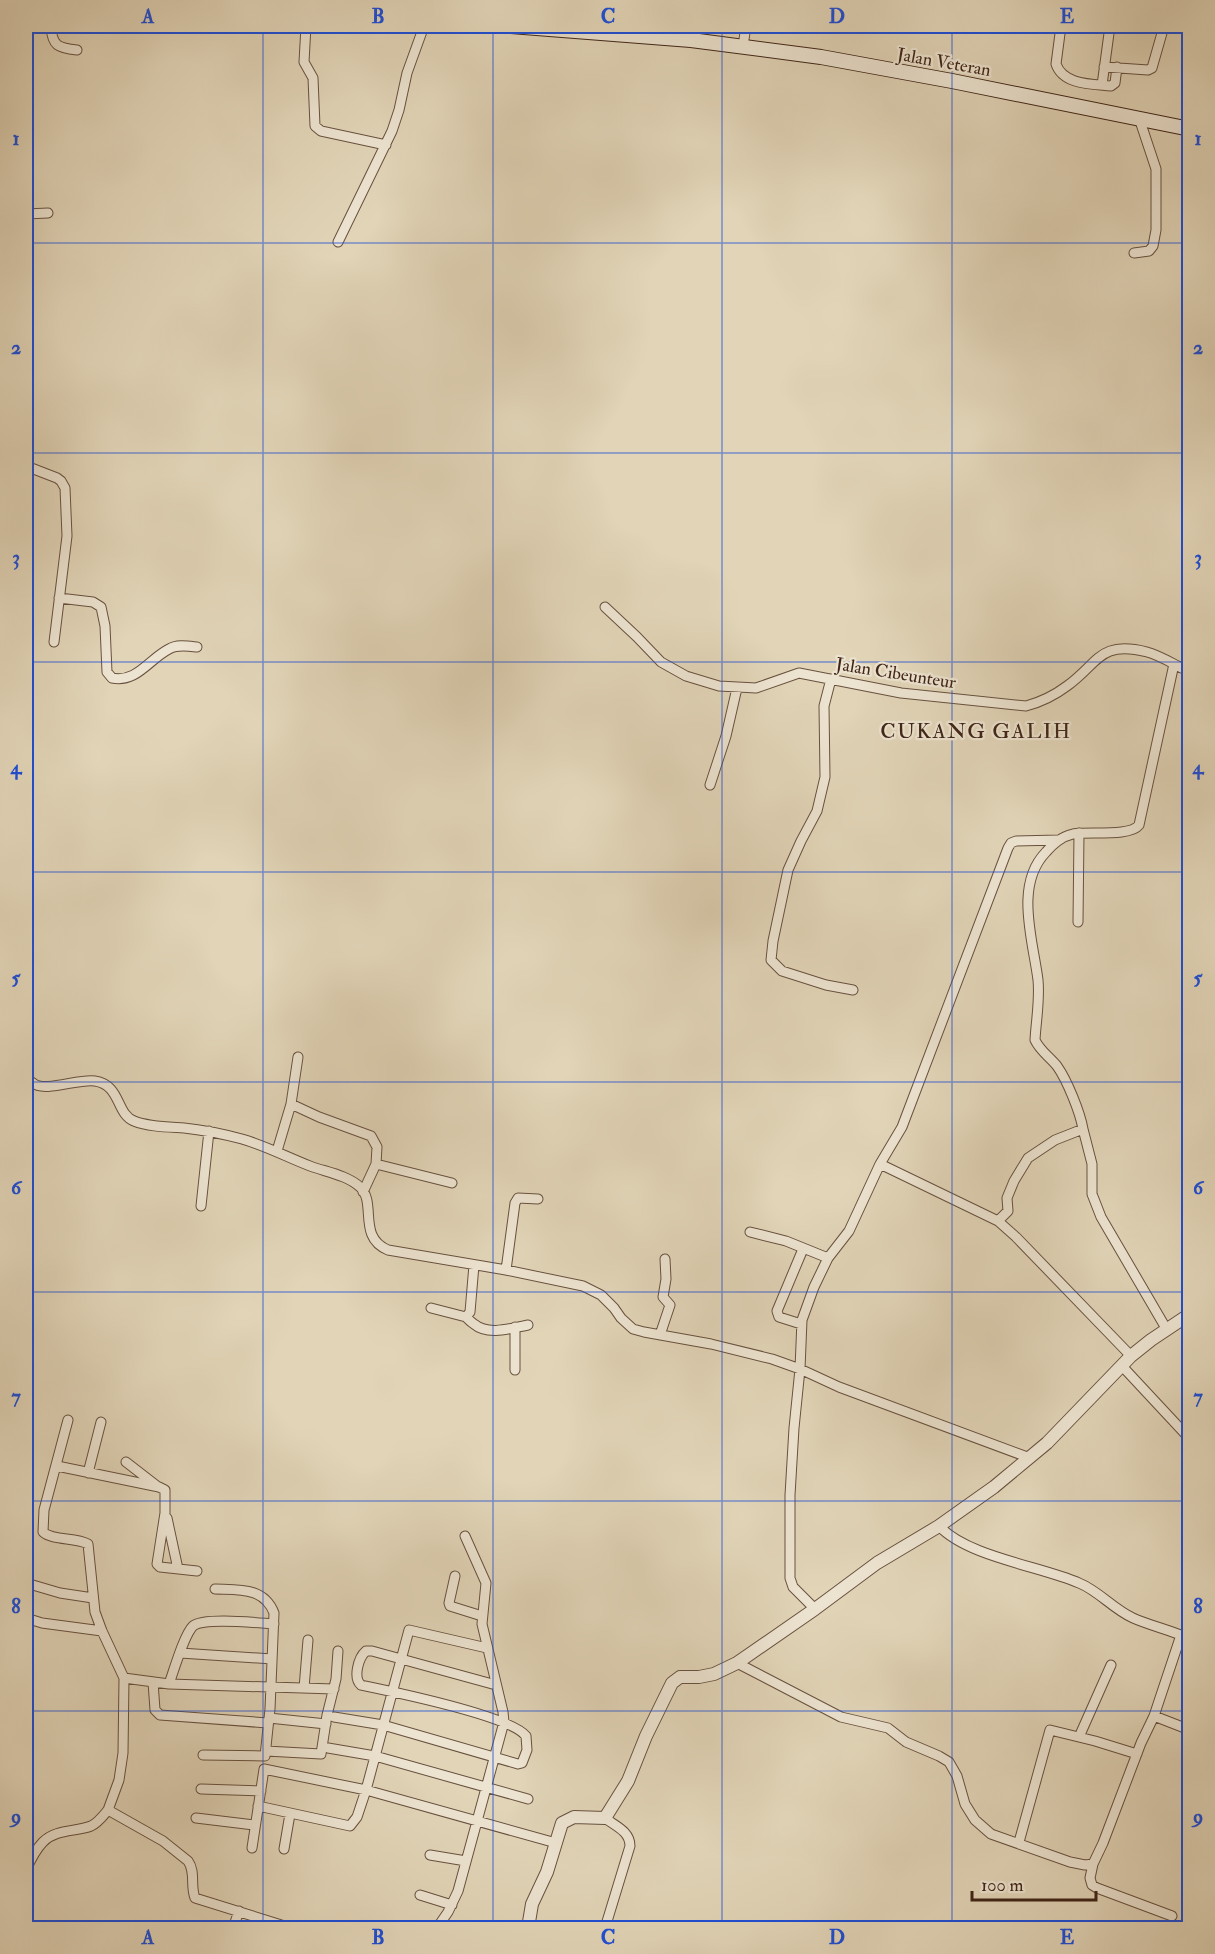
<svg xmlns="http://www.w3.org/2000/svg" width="1215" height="1954" viewBox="0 0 1215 1954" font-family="'IM FELL Double Pica',serif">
<rect width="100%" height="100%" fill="#e1d4b7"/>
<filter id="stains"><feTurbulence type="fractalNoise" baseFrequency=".00333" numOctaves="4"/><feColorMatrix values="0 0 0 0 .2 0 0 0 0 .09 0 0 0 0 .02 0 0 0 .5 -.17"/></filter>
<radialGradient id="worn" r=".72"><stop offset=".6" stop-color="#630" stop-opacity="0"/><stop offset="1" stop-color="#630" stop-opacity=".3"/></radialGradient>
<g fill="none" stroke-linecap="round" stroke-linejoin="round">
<defs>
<path id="minor" d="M51 26C52 46 58 48 77 50
M306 26 304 62 313 78 315 126 321 131 386 145
M1061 26 1056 64C1063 85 1092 84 1111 86L1115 83 1117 67
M743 46 746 26
M1104 67 1148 70 1152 68 1164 26
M1102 85 1110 26
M26 214 48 213
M338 242 392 131 399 110 407 73 424 26
M1134 253 1149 251 1153 246 1156 230V169L1139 118
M26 466 57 478 61 481 65 488 67 536 54 642
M59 598 93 602 101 607 105 626 107 672 112 678C137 683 149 659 169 649 177 644 188 646 197 647
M605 607 637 637 661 662 686 676 719 686 756 688 799 673 901 693 1026 706C1041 702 1055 695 1067 686 1099 663 1099 640 1147 652 1162 656 1176 666 1190 672
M831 679 824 706 825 777 817 811 801 841 788 870 773 941 771 960 782 971 826 985 853 990
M710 785 726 736 737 688
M1078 922 1079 833
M26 1072C27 1076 29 1081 33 1083 44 1093 80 1078 95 1081 121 1085 116 1114 134 1121 149 1127 168 1127 184 1128 204 1130 223 1134 242 1139 266 1146 287 1157 310 1166 326 1172 347 1175 360 1187 377 1203 357 1237 388 1250L506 1270 583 1286 601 1295 614 1308 621 1318 633 1329 644 1332 711 1344 772 1359 800 1369 839 1387 1030 1458
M291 1104 319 1117 371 1136 377 1147 376 1164
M1083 1129C1080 1112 1067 1080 1057 1066 1050 1057 1040 1051 1035 1040 1036 1021 1040 1000 1038 980 1033 940 1014 885 1046 852 1054 843 1061 837 1073 834 1089 831 1130 837 1139 825L1174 664
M277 1151 291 1104 298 1057
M880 1164 902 1127 1008 848 1011 843 1016 841 1058 840
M363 1192 376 1164 452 1183
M201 1206 209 1131
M998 1221 1016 1237 1131 1356
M750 1232 786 1241 828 1258 814 1287 802 1320 800 1369 794 1428 790 1495V1578L793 1587 815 1609
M828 1258 849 1231 880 1164 998 1221 1008 1211 1007 1198 1014 1181 1028 1158 1055 1140 1083 1129 1092 1164V1194L1101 1217 1167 1330
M506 1270 515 1203 518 1198 538 1199
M431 1308 466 1317 470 1312 474 1265
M466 1317C469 1320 471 1322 474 1324 488 1336 512 1328 528 1325
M801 1324 779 1317 777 1311 803 1249
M660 1335 670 1305 663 1297 666 1279 665 1259
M1122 1366 1190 1439
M515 1370V1327
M68 1420 44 1510 43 1532C53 1541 75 1537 88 1544L95 1612 102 1631 124 1678 123 1753 119 1780 108 1810 163 1841 188 1861C196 1872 190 1886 195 1898L291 1928
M126 1462 157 1486
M57 1466 159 1487 165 1490V1513L157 1564 160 1567 197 1571
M88 1473 101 1422
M167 1518 178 1569
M939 1526C968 1557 1040 1566 1079 1583 1099 1591 1113 1609 1133 1618 1151 1626 1171 1630 1190 1639
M455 1576 449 1603 450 1606 482 1616
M26 1583 60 1593 93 1598
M26 1618 42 1623 102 1631
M180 1653 272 1659
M737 1663 841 1717 888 1728 906 1742 939 1756 949 1762 957 1776 965 1804 975 1820 991 1834 1070 1862 1085 1865 1093 1864
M124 1678 169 1684 334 1689
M153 1682 155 1710 160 1715 268 1723
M169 1684C174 1670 184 1635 193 1626 204 1617 258 1623 274 1624
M304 1688 308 1640
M1154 1716 1190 1730
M334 1717 383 1725 518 1764 522 1763 527 1750 526 1736C511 1716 390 1691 361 1685 353 1678 358 1658 366 1651H372L496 1685
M269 1718 326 1724
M1079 1737 1111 1665
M328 1748 375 1756 528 1799
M266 1751 321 1754 327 1715 336 1679 338 1651
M203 1755 265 1756 270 1709 274 1613C264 1587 239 1590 215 1589
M201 1789 261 1791
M258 1806 350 1826 357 1817 366 1790 409 1630 487 1648
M196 1818 254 1825
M605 1818C615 1826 630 1831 630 1846L605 1928
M1019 1842 1050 1730 1095 1741 1137 1754
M252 1848 264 1769 366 1790 556 1843
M284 1849 290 1814
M430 1855 466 1861
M26 1870C30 1861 35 1850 43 1842 56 1829 75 1832 91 1826 98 1823 103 1816 108 1810
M420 1895 452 1905
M1172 1916 1097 1888 1092 1885 1090 1878 1093 1864 1103 1843 1141 1743 1154 1716 1181 1635
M233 1928 239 1911
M437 1928 448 1912 458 1891 504 1722 503 1712 482 1624 486 1583 465 1536"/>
<path id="tertiary" d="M528 1928 532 1904 547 1872 562 1823 574 1817 605 1818 628 1781 646 1736 672 1683 680 1677H699L714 1674 737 1663 815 1609 877 1563 939 1526 994 1487 1047 1443 1131 1356 1151 1340 1190 1314"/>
<path id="secondary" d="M511 26 691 40 821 57 952 81 1190 129"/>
</defs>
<use href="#minor" stroke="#68513f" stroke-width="11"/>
<use href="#tertiary" stroke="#68513f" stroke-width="14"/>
<use href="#secondary" stroke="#402517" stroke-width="16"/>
<use href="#minor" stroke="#ece3d0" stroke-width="9"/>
<use href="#tertiary" stroke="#ece3d0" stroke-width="12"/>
<use href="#secondary" stroke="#ece3d0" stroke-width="14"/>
</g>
<path fill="none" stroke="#1d4ed8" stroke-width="1.5" stroke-opacity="0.55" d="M263 26V1928M493 26V1928M722 26V1928M952 26V1928M26 243H1190M26 453H1190M26 662H1190M26 872H1190M26 1082H1190M26 1292H1190M26 1501H1190M26 1711H1190"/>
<g text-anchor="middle" stroke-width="4.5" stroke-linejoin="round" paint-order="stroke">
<g font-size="18" fill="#402517" stroke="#ece3d0">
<text transform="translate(944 62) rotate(10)" y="6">Jalan Veteran</text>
<text transform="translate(896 673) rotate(9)" y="6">Jalan Cibeunteur</text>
</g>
<g font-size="21" letter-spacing="1.5" fill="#402517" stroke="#ece3d0">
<text x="976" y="738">CUKANG GALIH</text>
</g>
</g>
<rect width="1215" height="1954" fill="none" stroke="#e1d4b7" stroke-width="66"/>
<path d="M972 1891v9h124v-9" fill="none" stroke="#402517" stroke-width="3"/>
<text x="981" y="1891" font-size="18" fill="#402517" stroke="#ece3d0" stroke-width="4.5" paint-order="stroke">100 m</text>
<rect x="33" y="33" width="1149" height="1888" fill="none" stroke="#1d4ed8" stroke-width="2"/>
<g font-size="20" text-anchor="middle" font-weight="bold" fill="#1d4ed8">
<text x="148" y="23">A</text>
<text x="378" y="23">B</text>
<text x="608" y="23">C</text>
<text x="837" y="23">D</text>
<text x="1067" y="23">E</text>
<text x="16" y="145">1</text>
<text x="1198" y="145">1</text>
<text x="16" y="354">2</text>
<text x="1198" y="354">2</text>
<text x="16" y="564">3</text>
<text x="1198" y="564">3</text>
<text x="16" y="774">4</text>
<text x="1198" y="774">4</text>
<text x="16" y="984">5</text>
<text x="1198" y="984">5</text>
<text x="16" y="1194">6</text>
<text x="1198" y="1194">6</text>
<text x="16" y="1403">7</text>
<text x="1198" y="1403">7</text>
<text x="16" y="1613">8</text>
<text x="1198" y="1613">8</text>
<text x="16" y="1823">9</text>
<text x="1198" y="1823">9</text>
<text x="148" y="1944">A</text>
<text x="378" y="1944">B</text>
<text x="608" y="1944">C</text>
<text x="837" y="1944">D</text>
<text x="1067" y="1944">E</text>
</g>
<rect width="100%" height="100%" filter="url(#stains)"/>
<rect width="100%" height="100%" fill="url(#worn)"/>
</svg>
